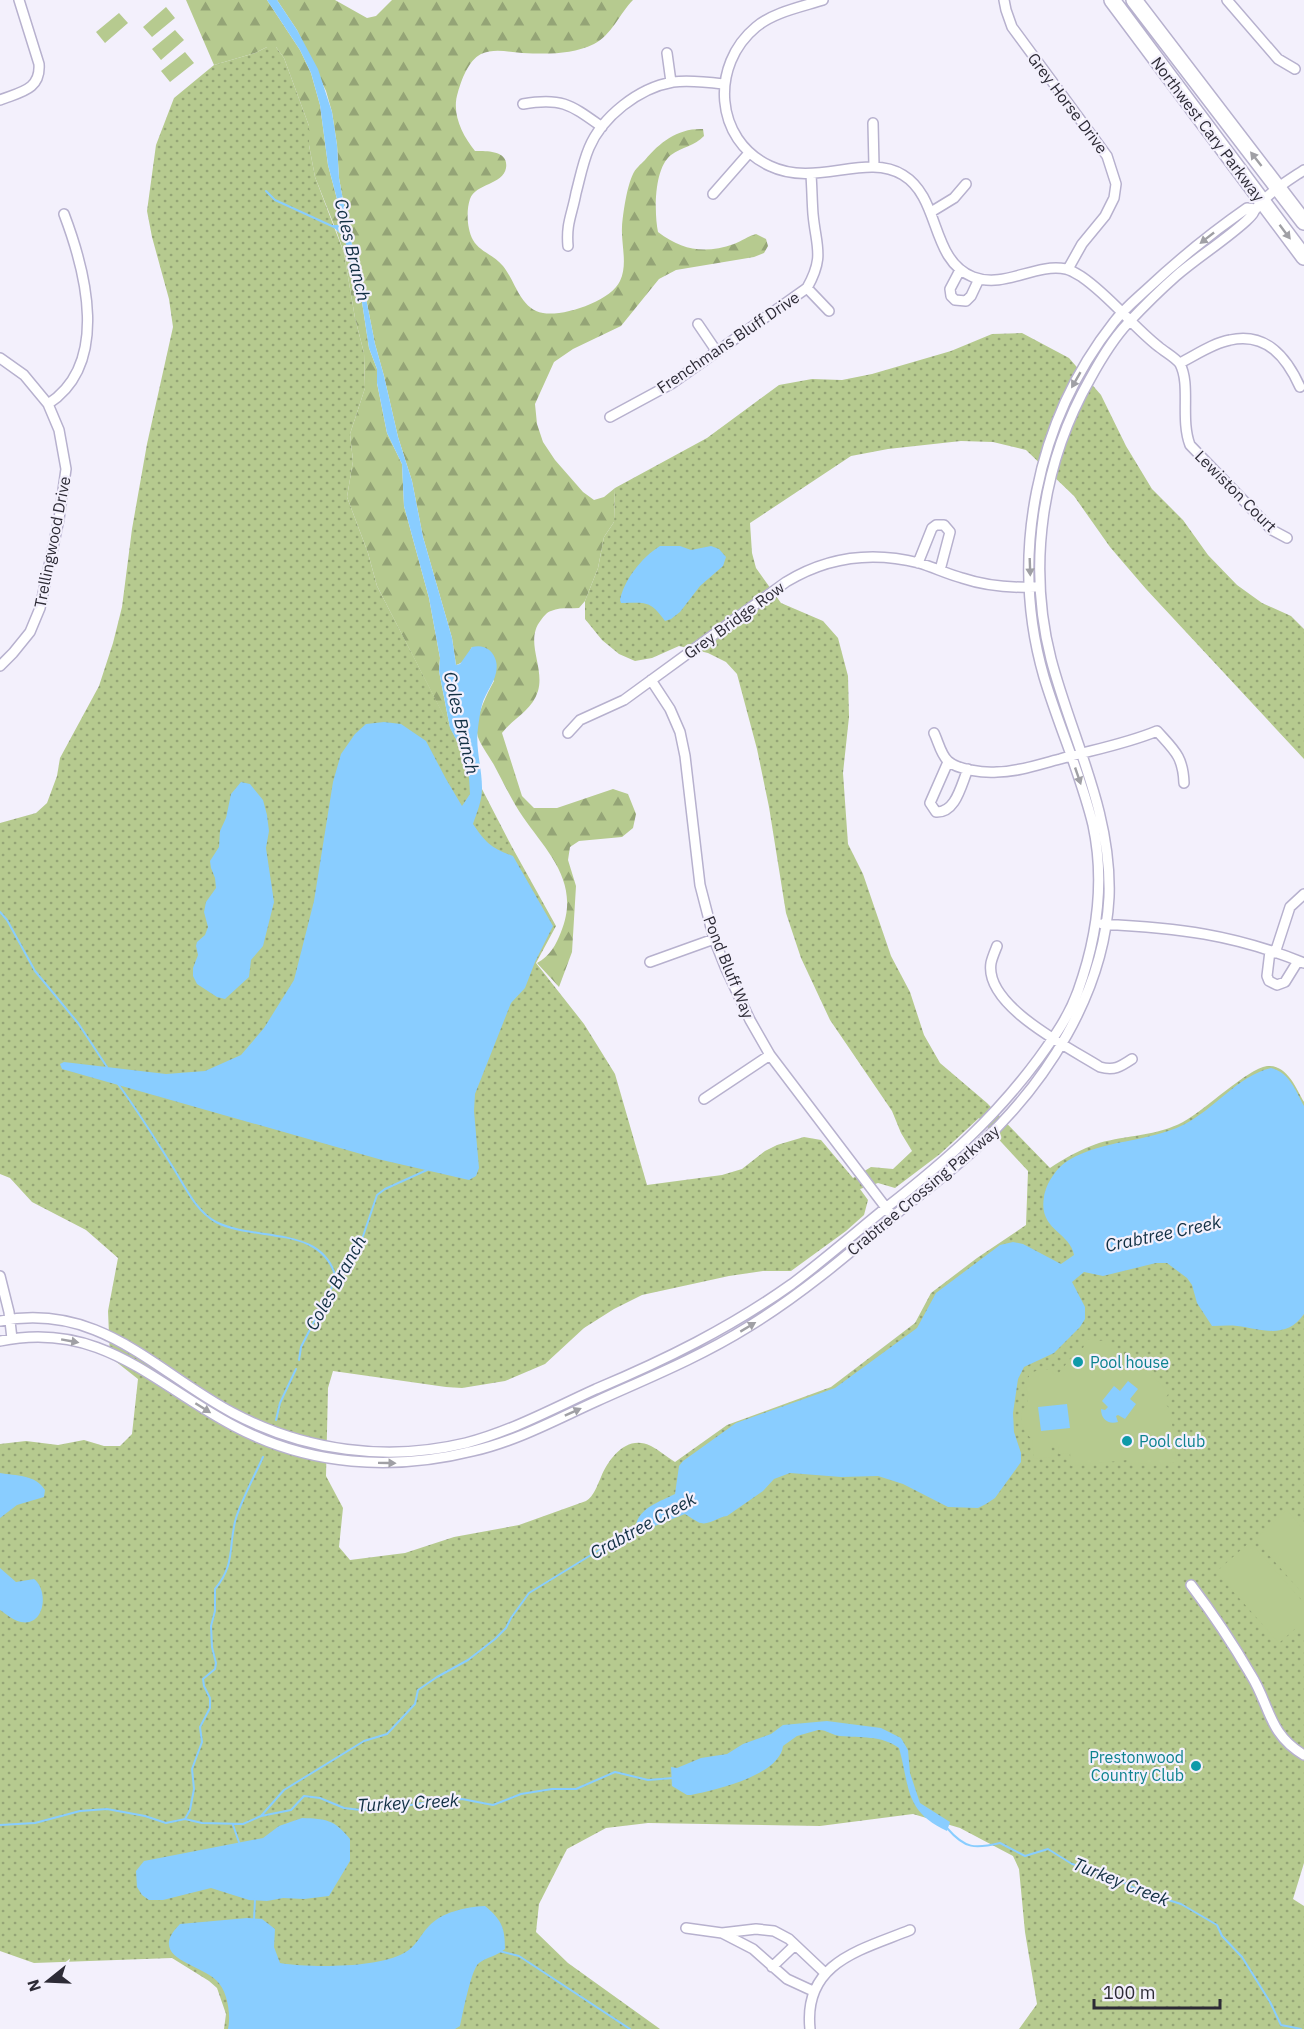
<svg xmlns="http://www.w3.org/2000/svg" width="1304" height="2029" viewBox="0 0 1304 2029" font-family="'IBM Plex Sans',sans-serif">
<defs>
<pattern id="grass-dots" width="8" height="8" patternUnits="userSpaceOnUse" patternTransform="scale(1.5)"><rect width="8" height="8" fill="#b6ca8f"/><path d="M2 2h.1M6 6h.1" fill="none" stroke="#94a476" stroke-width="1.8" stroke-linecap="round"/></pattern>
<pattern id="forest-firs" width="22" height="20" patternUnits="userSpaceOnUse" patternTransform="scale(1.5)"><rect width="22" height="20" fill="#b6ca8f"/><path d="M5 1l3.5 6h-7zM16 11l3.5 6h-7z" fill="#94a476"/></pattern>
</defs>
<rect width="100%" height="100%" fill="#f3f0fc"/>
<path fill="url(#grass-dots)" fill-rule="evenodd" d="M267 47H276L284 58 309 126V145L315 177 344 253 355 318 364 353 365 388 350 434 353 461 347 497 368 553 377 586 512 847 556 926 536 963 584 1024 615 1074 647 1185 722 1175 742 1169 765 1151 777 1145 804 1137 821 1140 853 1178 871 1167 893 1169 912 1151 901 1133 892 1111 830 1020 801 958 786 913 769 807 757 749 737 674 726 662 708 653 679 646 652 658 635 661 619 654 602 640 585 619V601L598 568 604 537 614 522 615 488 707 438 779 385 812 379 842 380 872 374 951 351 992 334 1022 333 1069 358 1101 395 1126 446 1152 489 1183 520 1208 555 1237 585 1262 603 1291 616 1304 629V759L1146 589 1110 547 1074 496 1026 450 993 442 961 441 888 449 851 456 750 523 752 553 756 568 781 603 823 621 838 638 848 676 849 717 843 773 848 844 863 874 891 956 910 992 924 1035 940 1063 987 1103 1050 1168C1065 1158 1081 1149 1099 1143 1127 1135 1157 1136 1183 1122 1204 1111 1247 1069 1267 1066 1287 1064 1296 1088 1304 1102V1863L1293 1899 1304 1906V2029H1019L1037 2004 1025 1932 1019 1869 1013 1856 960 1828 913 1814 820 1826 648 1823 606 1828 567 1849 539 1904 536 1932 568 1963 660 2029H224L226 2014 217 1988 209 1981 172 1958 34 1963 0 1951V1444L26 1441 58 1445 84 1440 104 1446H120L132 1434 138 1379 110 1357 108 1311 118 1258 86 1230 32 1202 10 1178 0 1174V823L36 813 47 803 57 776 60 758 99 686 113 643 122 607 132 529 147 444 173 327 169 299 152 237 147 211 156 145 174 98 214 65 255 53ZM979 1118 1028 1171 1026 1225 977 1258 931 1293 915 1323 831 1387 727 1425 675 1462C667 1457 659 1450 651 1446 627 1434 609 1458 601 1477 597 1486 594 1496 586 1501L519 1525 454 1537 405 1553 350 1560 339 1547 343 1508 326 1476 328 1388 333 1371 446 1387 462 1388 505 1381 545 1364 584 1328 614 1309 642 1295 729 1276 763 1271H791L846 1231 864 1215 868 1200 860 1189 878 1183 895 1188 940 1154Z"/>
<path fill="url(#forest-firs)" d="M186 0H267L300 50 311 73 320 105 328 165 342 218 341 225H334L315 177 309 145V126L284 58 276 47H267L255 53 214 65Z
M277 0H335L367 18 376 16 392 0H633C620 13 611 36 594 44 571 55 547 54 522 53 509 52 494 48 481 54 468 61 462 79 458 92 451 113 462 135 475 151 486 151 509 150 506 168 503 185 476 183 470 199 466 211 467 229 473 240 480 252 494 255 503 266 516 282 520 309 543 313 563 317 611 301 620 281 628 264 621 245 622 227 623 213 627 186 633 174 635 169 641 164 645 160 660 142 678 128 703 129L704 136C695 146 682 147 671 155 654 168 654 212 658 232 683 251 705 254 734 244 742 241 748 236 756 234L766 239 768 246 764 253 754 257 676 270 659 279 621 326 573 349 554 362 535 404 537 424 543 442 555 460 583 492 594 500 604 497 615 488 614 522 604 537 598 568 585 601 579 608C569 609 560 607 551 611 547 612 544 616 541 620 524 641 545 667 538 691 532 711 513 718 502 733L522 796 534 808H557L613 789 628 794 636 814 633 828 622 837 579 841 570 847 568 860 576 886 572 952 559 987 537 963C550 956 556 945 561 932 581 883 548 853 523 817 512 801 503 782 494 765 489 756 478 742 477 733 476 715 486 696 494 681L472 647C468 655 464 663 456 665L452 638 423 537 412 481 398 437 384 376 375 344 364 288 349 233 339 178 337 145 332 112 326 91 297 30Z
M336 230 344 237 362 302 369 348 377 369V383L387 433 402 464 404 506 429 598 440 658 439 671 450 728 377 586 368 553 347 497 353 461 350 434 365 388 364 353 355 318 344 253Z"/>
<path fill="#b6ca8f" d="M166 7 175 18 152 37 143 27Z
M119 13 128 23 105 43 96 32Z
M175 30 184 40 161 60 152 49Z
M185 52 194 63 170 82 161 71Z
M1099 1336V1341L1105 1340V1345L1111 1344V1349L1117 1348V1353L1123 1352V1357L1141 1364 1169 1393 1166 1397 1170 1401 1166 1405 1170 1409 1177 1462 1151 1466 1145 1463 1128 1464 1127 1460 1071 1466 1070 1453 1059 1454 1058 1446 1051 1447 1052 1457 1034 1459 1032 1439C1020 1429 1017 1414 1028 1403L1026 1378 1029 1377V1374L1038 1370H1051L1055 1375 1058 1374 1079 1348H1083L1087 1340Z
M1287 1510 1304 1530V1595L1255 1539Z
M1250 1542 1304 1603V1634L1297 1627 1279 1643 1216 1572Z"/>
<path fill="#89cdff" d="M267 0H277L297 30 318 69 332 112 337 145 339 178 349 233 364 288 375 344 384 376 398 437 412 481 423 537 452 638 456 665 460 664 472 647C483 644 493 649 496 661 500 678 486 690 482 705 480 712 479 720 478 728 475 747 482 768 482 788 482 801 477 812 473 824 486 843 491 848 513 856L553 926 535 962 525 988 511 1003 475 1094 474 1111 479 1168 476 1176 469 1180 382 1160 62 1069 60 1064 64 1062 166 1074 205 1071 241 1055 264 1028 294 980 314 901 333 782 341 754 355 734 366 724 384 722 401 724 426 741 446 779 462 806 470 794 469 778 464 754 450 728 439 671 440 658 429 598 404 506 402 464 387 433 377 383V369L369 348 362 302 344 237 331 225H341L342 218 328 165 320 105 311 73 300 50Z
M660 546H680L691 550 711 546 719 549 726 557 723 566 700 586 680 612 671 619 665 621C650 600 646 603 621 603L620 600C624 580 642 557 660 546Z
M241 782 250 784 263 800 267 815 269 831 266 848 274 902 263 946 251 960 249 977 225 999 217 997 197 984 193 976V968L198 955 196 946 197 942 205 935 208 927 204 912 206 902 216 888 215 878 211 868 210 861 219 847 220 831 226 818 231 794Z
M1271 1068C1289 1072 1296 1091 1304 1106V1314C1286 1340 1262 1329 1237 1326 1229 1325 1220 1326 1212 1326L1197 1303 1192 1285 1187 1278 1167 1263H1156L1103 1276 1084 1272 1072 1282 1085 1307V1319L1080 1327 1054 1353 1024 1367 1018 1379 1013 1413 1014 1432 1021 1453V1462L995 1498 986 1504 978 1508 948 1507 903 1484 878 1476 841 1477 790 1473 774 1479 763 1491 727 1516C717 1517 708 1527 698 1522 694 1520 690 1517 685 1514L647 1529 641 1530 636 1525C639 1508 661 1501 675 1494L679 1466 683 1461 736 1423 835 1388 917 1328 936 1293 1000 1245 1013 1242 1023 1244 1061 1264 1074 1255C1070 1232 1038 1230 1044 1197 1046 1183 1057 1167 1069 1160 1105 1139 1146 1143 1183 1125 1214 1110 1237 1076 1271 1068Z
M1128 1381 1138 1389 1130 1399 1136 1404 1125 1419 1118 1415 1116 1416 1118 1422C1108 1425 1101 1419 1101 1409L1105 1410 1108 1407 1102 1401 1114 1386 1120 1391Z
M1067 1404 1070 1428 1041 1431 1038 1407Z
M0 1473C16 1476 35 1474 45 1490L44 1497 17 1505 0 1518Z
M0 1568 16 1582 34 1579C49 1590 45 1627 21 1622 14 1621 6 1614 0 1610Z
M827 1721 881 1728 901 1738 908 1750 910 1773 920 1803 950 1822 947 1831C904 1811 910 1787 899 1748 881 1735 861 1738 840 1736 832 1735 825 1729 818 1730L797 1736 783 1746C780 1775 716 1790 691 1795H687L672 1786 671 1767 677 1768 701 1758 727 1754 743 1744 771 1734 783 1725Z
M302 1818C326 1819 334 1819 350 1839V1861L329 1896 304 1899 283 1898 267 1901 249 1900 211 1888 163 1900H149L142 1895 137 1887 136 1871 144 1861 263 1838 279 1826Z
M485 1906C502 1920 505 1928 505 1949 497 1956 487 1957 479 1963 471 1969 463 2013 460 2026L455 2029H228C231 2015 228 1991 216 1980 199 1963 146 1958 180 1924L247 1918 262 1919 275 1929 274 1947 280 1963C310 1968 378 1968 404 1953 416 1947 420 1935 429 1926 442 1912 466 1907 485 1906Z"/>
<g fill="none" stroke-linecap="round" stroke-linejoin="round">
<path stroke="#89cdff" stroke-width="2" d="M266 191 275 200 334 227
M0 912 7 920 35 971 78 1023 107 1067
M118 1084C138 1111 156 1140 174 1169 185 1187 196 1211 216 1222 254 1242 324 1224 336 1279
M299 1360 301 1347 336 1279 359 1248 377 1195 385 1189 427 1170
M276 1420 280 1403 296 1369
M261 1816 291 1810 304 1796 320 1798 344 1808 361 1810H380L441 1800 462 1799 493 1805 521 1794 552 1789H576L615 1772 648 1780 673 1778
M185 1819 190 1810 194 1789 192 1769 202 1742 200 1727 210 1708V1698L204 1686 203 1679 215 1669 216 1663 212 1647 211 1626 215 1611V1589C236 1564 228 1546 236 1518 243 1497 254 1477 263 1457
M0 1825 35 1823 80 1811 107 1809 145 1816 166 1823 185 1819 202 1823 243 1824 261 1816 284 1790 364 1741 387 1734 415 1704 418 1690 437 1677 468 1660 495 1639 506 1628 511 1618 529 1593 640 1525
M233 1825 240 1845
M947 1828C965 1849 975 1849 1000 1843L1025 1856 1048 1849 1072 1864 1101 1872 1143 1892 1181 1904 1217 1925 1222 1936 1242 1957 1270 2002 1281 2025 1301 2029
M254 1920 255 1899
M499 1951 519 1956 630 2029"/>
<defs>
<path id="minor" d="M823 0C801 7 774 12 756 27 710 65 714 140 770 166 816 188 866 152 903 175 941 198 930 260 973 277 1005 289 1034 263 1066 269 1071 270 1077 274 1082 277 1111 297 1132 326 1159 347 1165 352 1176 358 1180 364 1191 385 1180 419 1190 445L1272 530 1287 538
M1004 0 1006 10 1012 27 1107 156 1116 184 1114 198 1105 216 1082 244 1068 269
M1227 0 1278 59 1295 69
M667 53 671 82
M0 100C20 92 41 90 39 64L19 0
M523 104C562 97 571 105 602 127
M873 123 874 166
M713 194 749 153
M931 212 954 198 966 184
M568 246C566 223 572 215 576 193 580 178 583 162 589 148 602 117 638 88 673 82 689 80 707 82 723 84
M960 270 950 289 951 296 955 300 966 301 971 296 979 279
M807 288 829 311
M698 324 717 352
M0 358 24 375 48 404 59 430 66 469 59 519 40 608 30 632 13 653 0 666
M1180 363C1196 355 1213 343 1230 340 1267 332 1287 358 1300 387
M48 404C110 364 86 272 64 214
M610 417 671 384 807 288C825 256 816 247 813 214 812 201 812 188 811 175
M918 563 932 528 936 525H944L950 532 940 570
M651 680 670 709 680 732 685 756 700 885 714 939 726 969 750 1020 770 1055 890 1213
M568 733 580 720 624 700 786 582C827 557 872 551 919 563 933 567 947 574 962 578 986 586 1010 588 1035 587
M934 733C938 741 941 755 948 761 958 770 984 773 997 772 1018 772 1040 764 1060 759 1092 750 1126 744 1157 731 1174 750 1183 756 1184 783
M948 762 930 803 936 812C956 813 961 785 968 769
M1102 924C1177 928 1233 934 1304 963
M997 946C995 951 992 958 991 963 984 1006 1070 1048 1100 1067 1114 1071 1120 1067 1132 1059
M1270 951 1267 976 1269 981 1277 985 1285 982 1298 961
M1275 953 1290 907 1304 894
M650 962 714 939
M704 1099 770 1055
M0 1276 9 1312 12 1339
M0 1321C100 1302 154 1371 233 1413 305 1451 387 1462 466 1443 512 1431 554 1408 596 1389 665 1360 730 1328 792 1284 824 1260 855 1233 887 1207 947 1160 994 1119 1039 1058 1055 1036 1069 1016 1078 991 1097 938 1105 881 1093 825 1081 775 1059 727 1044 677 1009 556 1036 421 1114 322 1123 310 1135 300 1146 290 1178 260 1211 233 1247 208L1256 209
M0 1341C101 1320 154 1384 234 1426 309 1466 393 1471 473 1451 517 1441 557 1419 597 1401 648 1378 700 1357 748 1327 799 1296 845 1257 890 1219 919 1195 949 1173 976 1148 1046 1084 1104 994 1109 897 1112 812 1072 739 1051 659 1027 565 1042 463 1090 379 1101 359 1112 340 1128 323 1143 307 1159 291 1176 276 1198 257 1224 241 1246 221 1258 210 1249 216 1260 204 1272 190 1289 180 1304 170
M1191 1585C1213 1614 1233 1644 1251 1675 1270 1705 1268 1734 1304 1755
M686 1928 722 1933 756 1929 774 1931 789 1939 825 1973
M722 1933 753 1949 787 1979 813 1991
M772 1967 795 1945
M810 2029C803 1962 861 1950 910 1930"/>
<path id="primary" d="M1112 0 1304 257
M1134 0 1304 222"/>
</defs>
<use href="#minor" stroke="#b7b1ce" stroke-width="12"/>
<use href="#primary" stroke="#b7b1ce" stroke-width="18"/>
<use href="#minor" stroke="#fff" stroke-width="9"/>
<use href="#primary" stroke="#fff" stroke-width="15"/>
</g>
<defs><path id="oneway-solid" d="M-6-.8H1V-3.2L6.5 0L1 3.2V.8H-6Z" transform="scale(1.5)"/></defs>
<g fill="#a0a0a5">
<use href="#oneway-solid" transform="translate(1256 159) rotate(-128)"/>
<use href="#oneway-solid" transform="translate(1285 232) rotate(53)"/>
<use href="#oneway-solid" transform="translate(1207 238) rotate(142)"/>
<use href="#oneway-solid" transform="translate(1076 380) rotate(120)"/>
<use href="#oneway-solid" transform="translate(1030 567) rotate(88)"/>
<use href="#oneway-solid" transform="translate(1078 776) rotate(71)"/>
<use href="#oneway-solid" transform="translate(748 1327) rotate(-31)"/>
<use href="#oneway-solid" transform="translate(70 1341) rotate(10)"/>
<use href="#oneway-solid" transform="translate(203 1408) rotate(32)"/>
<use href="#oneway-solid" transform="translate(573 1412) rotate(-24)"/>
<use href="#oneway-solid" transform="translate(387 1463) rotate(1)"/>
</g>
<g fill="#0f9aa8" stroke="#f3f0fc" stroke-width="2">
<circle cx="1078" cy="1362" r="6"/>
<circle cx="1127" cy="1441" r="6"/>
<circle cx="1196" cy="1766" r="6"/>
</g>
<g text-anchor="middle" stroke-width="4.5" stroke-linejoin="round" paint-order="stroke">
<g font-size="16" fill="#2d2b36" stroke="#f3f0fc">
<text transform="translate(1068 103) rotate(53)" y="6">Grey Horse Drive</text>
<text transform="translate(1208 129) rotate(53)" y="6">Northwest Cary Parkway</text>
<text transform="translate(728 342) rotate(-34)" y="6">Frenchmans Bluff Drive</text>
<text transform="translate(1236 491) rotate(45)" y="6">Lewiston Court</text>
<text transform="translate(52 542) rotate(-79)" y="6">Trellingwood Drive</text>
<text transform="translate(734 620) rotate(-36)" y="6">Grey Bridge Row</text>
<text transform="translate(729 967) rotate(68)" y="6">Pond Bluff Way</text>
<text transform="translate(923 1190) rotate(-40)" y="6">Crabtree Crossing Parkway</text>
</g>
<g font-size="16" fill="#0d838f" stroke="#f3f0fc" text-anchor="start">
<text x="1090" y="1368">Pool house</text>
<text x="1139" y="1447">Pool club</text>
<text x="1184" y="1763" text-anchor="end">Prestonwood<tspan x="1184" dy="18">Country Club</tspan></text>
</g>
<g font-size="18" font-style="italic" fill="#112f43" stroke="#f3f0fc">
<text transform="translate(352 250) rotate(77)" y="6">Coles Branch</text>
<text transform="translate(461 723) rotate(77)" y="6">Coles Branch</text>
<text transform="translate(1163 1234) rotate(-12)" y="6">Crabtree Creek</text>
<text transform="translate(336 1283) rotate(-61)" y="6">Coles Branch</text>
<text transform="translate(643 1526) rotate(-29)" y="6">Crabtree Creek</text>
<text transform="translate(408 1803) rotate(-3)" y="6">Turkey Creek</text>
<text transform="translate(1121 1882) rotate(22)" y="6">Turkey Creek</text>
</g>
</g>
<g transform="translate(48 1981) rotate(252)" stroke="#f3f0fc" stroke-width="4.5" paint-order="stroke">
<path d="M0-4.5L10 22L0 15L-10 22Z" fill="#2d2b36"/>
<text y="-9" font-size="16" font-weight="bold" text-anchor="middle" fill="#2d2b36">N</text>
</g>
<path d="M1094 1999v9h126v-9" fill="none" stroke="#2d2b36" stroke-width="3"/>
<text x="1103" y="1999" font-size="18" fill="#2d2b36" stroke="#f3f0fc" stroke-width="4.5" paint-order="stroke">100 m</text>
</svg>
